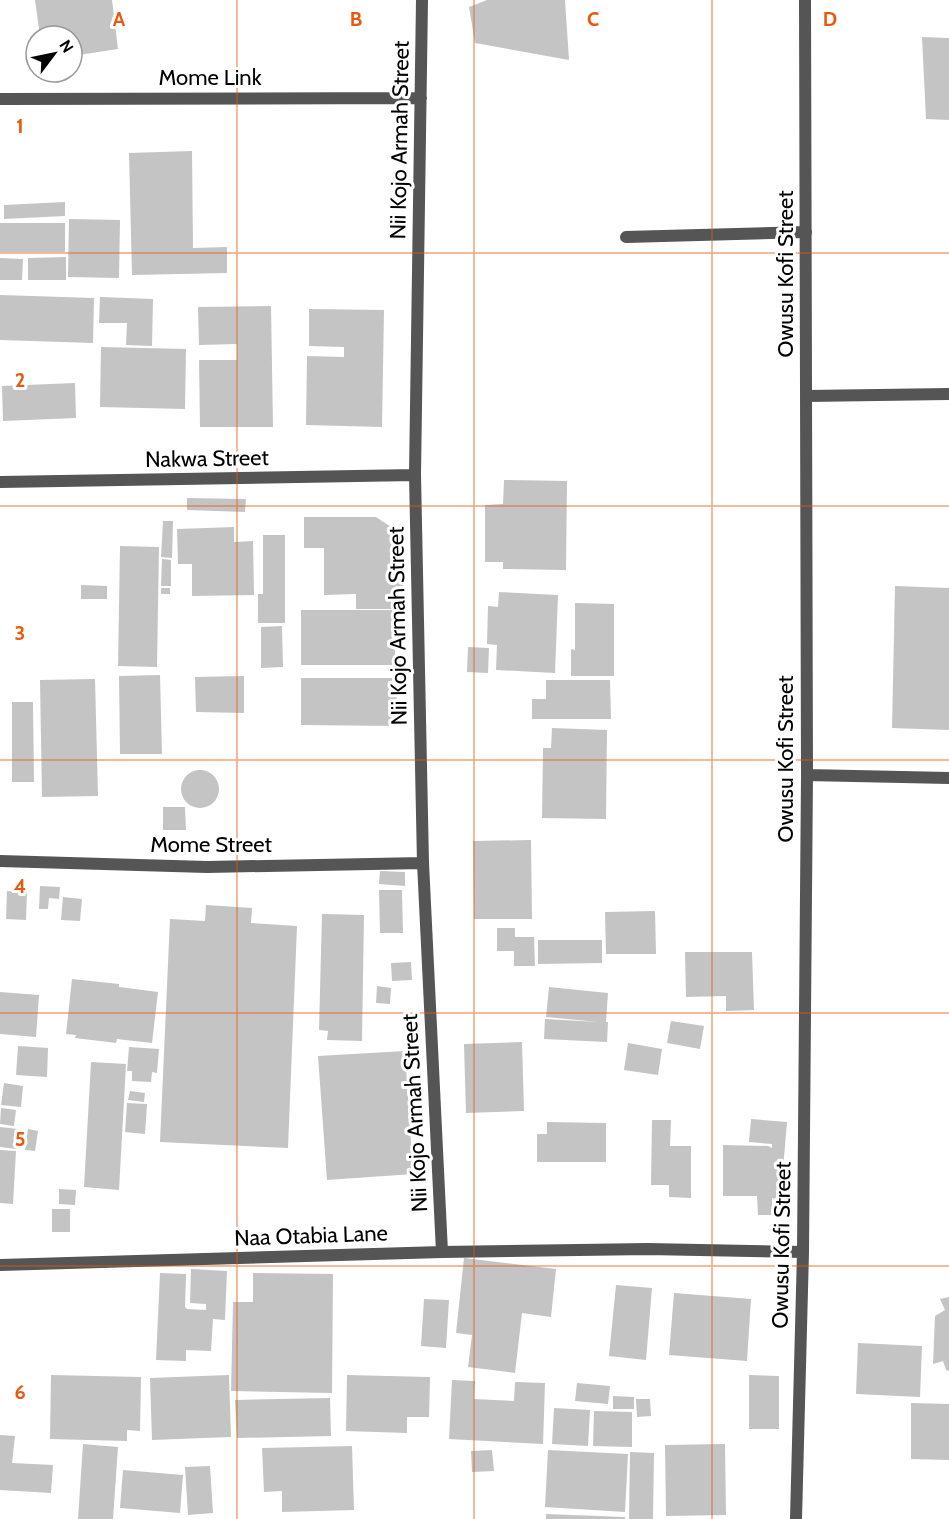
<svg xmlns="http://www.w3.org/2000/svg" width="949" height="1519" viewBox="0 0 949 1519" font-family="Cabin,sans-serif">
<rect width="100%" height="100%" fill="#fff"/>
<path fill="#c4c4c4" d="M35 0H112L118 49 72 56V36H40Z
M487 0H565L569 60 475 43 469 7Z
M922 37 949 38V120L926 119Z
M192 151 193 248 227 247V273L132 275 129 153Z
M65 202V216L4 219V205Z
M69 219 120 220 119 278 68 277Z
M0 223H65V252H0Z
M66 257V280H28V258Z
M0 258 23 259 22 280H0Z
M0 295 94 298 93 343 0 340Z
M100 297 153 299 152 346 126 345 127 323H99Z
M271 306 273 427H200L199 360H237V344L199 345 198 307Z
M309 309 384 310 382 427 306 425 307 356 344 357V347L309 346Z
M101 347 186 349 185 409 100 407Z
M75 383 76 418 3 421 2 386Z
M504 480 567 481 566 570 503 569V562H485V505L503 504Z
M187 498 246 499 245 512 187 510Z
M304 517H376L403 535V609H356V594L324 595V548H304Z
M163 521H173L172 558 161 557Z
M234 527V542L253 541 254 595 192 596V564H178L177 529Z
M263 535H285V623H258V594H263Z
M120 546 159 547 157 667 118 666Z
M162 559 171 560V586H161Z
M81 585 107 586V599H81Z
M895 586 949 588V730L892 728Z
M161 588H170V594H161Z
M499 592 558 595 555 673 496 670 497 645 487 644 488 606 498 607Z
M575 603 614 604V676H571V649L575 650Z
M301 610H395V665H301Z
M282 626 283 667 261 668V627Z
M468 647 489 648 488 673 467 672Z
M160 675 162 754H120L119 676Z
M244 676V713L196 712 195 677Z
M301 678H397L396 726 301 725Z
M95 679 98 796 42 797 40 680Z
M546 680H610L611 719H532V699H546Z
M12 702H33L34 782H12Z
M552 728 607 730 606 819 542 818 543 748H551Z
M181 789a19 19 0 1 1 38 0a19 19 0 1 1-38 0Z
M163 807H185L186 830H163Z
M531 840 532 919H474L473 841Z
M380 871 405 872V886L379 884Z
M40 886 60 887 59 899 49 898 48 909H39Z
M379 890H402L403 933H380Z
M7 891 27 892 26 920 6 919Z
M63 897 82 899 80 921 61 920Z
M206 905 252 908 251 923 297 926 288 1148 160 1142 170 919 205 921Z
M655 911 656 954H606L605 912Z
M322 914 364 915 362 1041 327 1040 328 1031 319 1030Z
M497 928H515V937H534L535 966H514V951H497Z
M538 940H602V963L538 964Z
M685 952H752L754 1010 726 1011V996L686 997Z
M411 962 412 980 392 981 391 963Z
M72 979 119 984V987L158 992 152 1043 117 1039 116 1043 75 1038 76 1035 66 1034Z
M377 986 391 988 390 1004 376 1003Z
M549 987 608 993 606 1022H608L607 1042 544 1039 545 1019 598 1022 546 1017Z
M0 992 39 995 36 1037 0 1034Z
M671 1021 704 1026 700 1049 667 1043Z
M522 1042 524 1111 466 1113 464 1044Z
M628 1043 662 1049 658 1075 624 1070Z
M18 1046 48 1048 47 1077 16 1075Z
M129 1047 159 1049 157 1073 152 1072 151 1082 132 1081V1071H127Z
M405 1051 413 1174 327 1180 318 1056Z
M91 1062 126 1064 119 1190 84 1187Z
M4 1083 23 1086 21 1107 1 1105Z
M130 1091 145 1093 144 1102 128 1100Z
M127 1103 147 1104 145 1134 125 1132Z
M1 1108 16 1110 14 1126 0 1124Z
M751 1119 787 1122 783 1169 780 1168 783 1203 772 1198V1215H758L757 1196H723V1145L768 1146 772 1148V1144L749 1142Z
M652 1120H671L670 1146H691V1198L669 1197V1185H651Z
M547 1122 606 1123V1162H537V1134H547Z
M0 1127 18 1129 16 1149 0 1147Z
M28 1129 38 1131 35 1151 25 1150Z
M0 1150 16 1151 13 1204 0 1203Z
M59 1189 76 1190 75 1205 59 1204Z
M52 1209H70V1232H52Z
M464 1258 556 1269 551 1317 522 1313 515 1373 468 1367 472 1335 456 1333Z
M191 1269 227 1271 225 1320 213 1319 211 1351 186 1350V1361L156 1360 160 1273 186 1274 185 1307 187 1309 206 1310V1304L190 1303Z
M253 1273 333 1274 332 1393 231 1391 233 1302H253Z
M616 1285 652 1288 646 1360 609 1356Z
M674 1293 751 1299 747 1361 669 1355Z
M949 1297V1371L946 1370 943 1361 933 1364 935 1316 945 1310 940 1299Z
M424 1299 449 1300 446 1348 421 1346Z
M858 1343 922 1346 920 1397 856 1394Z
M51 1375 141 1377 140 1431 127 1430V1441L50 1439Z
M229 1375 231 1437 152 1440 150 1378Z
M347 1375 430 1377 429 1417H407V1433L346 1431Z
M749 1375 779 1376V1429H749Z
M452 1380 475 1381 474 1399 514 1401 515 1382 545 1383 543 1444 449 1439Z
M577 1383 610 1386 608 1404 575 1401Z
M613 1396 634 1397V1409H613Z
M330 1398 331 1436 237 1438 235 1400Z
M636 1399H650L651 1416 637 1417Z
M911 1403 949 1404V1460L911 1459Z
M554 1408 590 1410 588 1446 552 1444Z
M594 1411 632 1412V1447L593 1446Z
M0 1435 15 1436 12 1463 53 1465 51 1493 0 1490Z
M83 1444 118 1447 113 1519H78Z
M725 1444 726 1515 666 1516 665 1445Z
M352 1446 354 1510 282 1512V1491L264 1492 262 1448Z
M492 1450 494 1471 472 1472 471 1451Z
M548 1450 628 1454 625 1512 545 1507Z
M630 1452 654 1453 653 1519H629Z
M210 1466 213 1513 188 1515 185 1467Z
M123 1470 183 1475 180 1513 120 1508Z
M546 1514 625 1517V1519H546Z"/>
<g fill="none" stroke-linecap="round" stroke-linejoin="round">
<path stroke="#555" stroke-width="12" d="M626 237 806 232"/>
<path stroke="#555" stroke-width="12" d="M422 0 415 475 423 863 442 1252
M0 99 421 98
M807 396 949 394
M0 482 415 475
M807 775 949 778
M0 861 207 867 423 863
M0 1265 442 1252 648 1249 803 1252
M796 1519 803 1252 807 775 805 0"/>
</g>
<path fill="none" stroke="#e8590c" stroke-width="1.5" stroke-opacity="0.55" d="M237 0V1519M474 0V1519M712 0V1519M0 253H949M0 506H949M0 760H949M0 1013H949M0 1266H949"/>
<g text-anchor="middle" stroke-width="6" stroke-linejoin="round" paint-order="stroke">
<g font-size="22" fill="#000" stroke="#fff">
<text x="210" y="85">Mome Link</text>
<text transform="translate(399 140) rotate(-89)" y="8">Nii Kojo Armah Street</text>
<text transform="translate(785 274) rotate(-90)" y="8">Owusu Kofi Street</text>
<text transform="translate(207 458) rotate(-1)" y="8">Nakwa Street</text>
<text transform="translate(397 626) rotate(-91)" y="8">Nii Kojo Armah Street</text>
<text transform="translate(785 759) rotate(-90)" y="8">Owusu Kofi Street</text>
<text x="211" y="852">Mome Street</text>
<text transform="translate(414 1113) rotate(-93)" y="8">Nii Kojo Armah Street</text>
<text transform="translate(311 1235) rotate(-2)" y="8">Naa Otabia Lane</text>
<text transform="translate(781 1245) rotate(-89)" y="8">Owusu Kofi Street</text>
</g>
</g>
<g font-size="20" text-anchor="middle" font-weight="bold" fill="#e8590c" stroke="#fff" stroke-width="6" stroke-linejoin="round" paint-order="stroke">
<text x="119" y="26">A</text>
<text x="356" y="26">B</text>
<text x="593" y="26">C</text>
<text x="830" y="26">D</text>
<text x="20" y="133">1</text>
<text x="20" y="387">2</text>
<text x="20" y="640">3</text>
<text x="20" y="893">4</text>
<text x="20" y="1146">5</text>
<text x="20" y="1399">6</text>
</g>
<g transform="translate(54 54) rotate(58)"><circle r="28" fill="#ffffff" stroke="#999999" stroke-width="1.5"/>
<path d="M0-4.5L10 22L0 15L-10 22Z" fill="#000000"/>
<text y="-9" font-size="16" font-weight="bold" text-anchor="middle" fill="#000000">N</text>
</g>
</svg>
